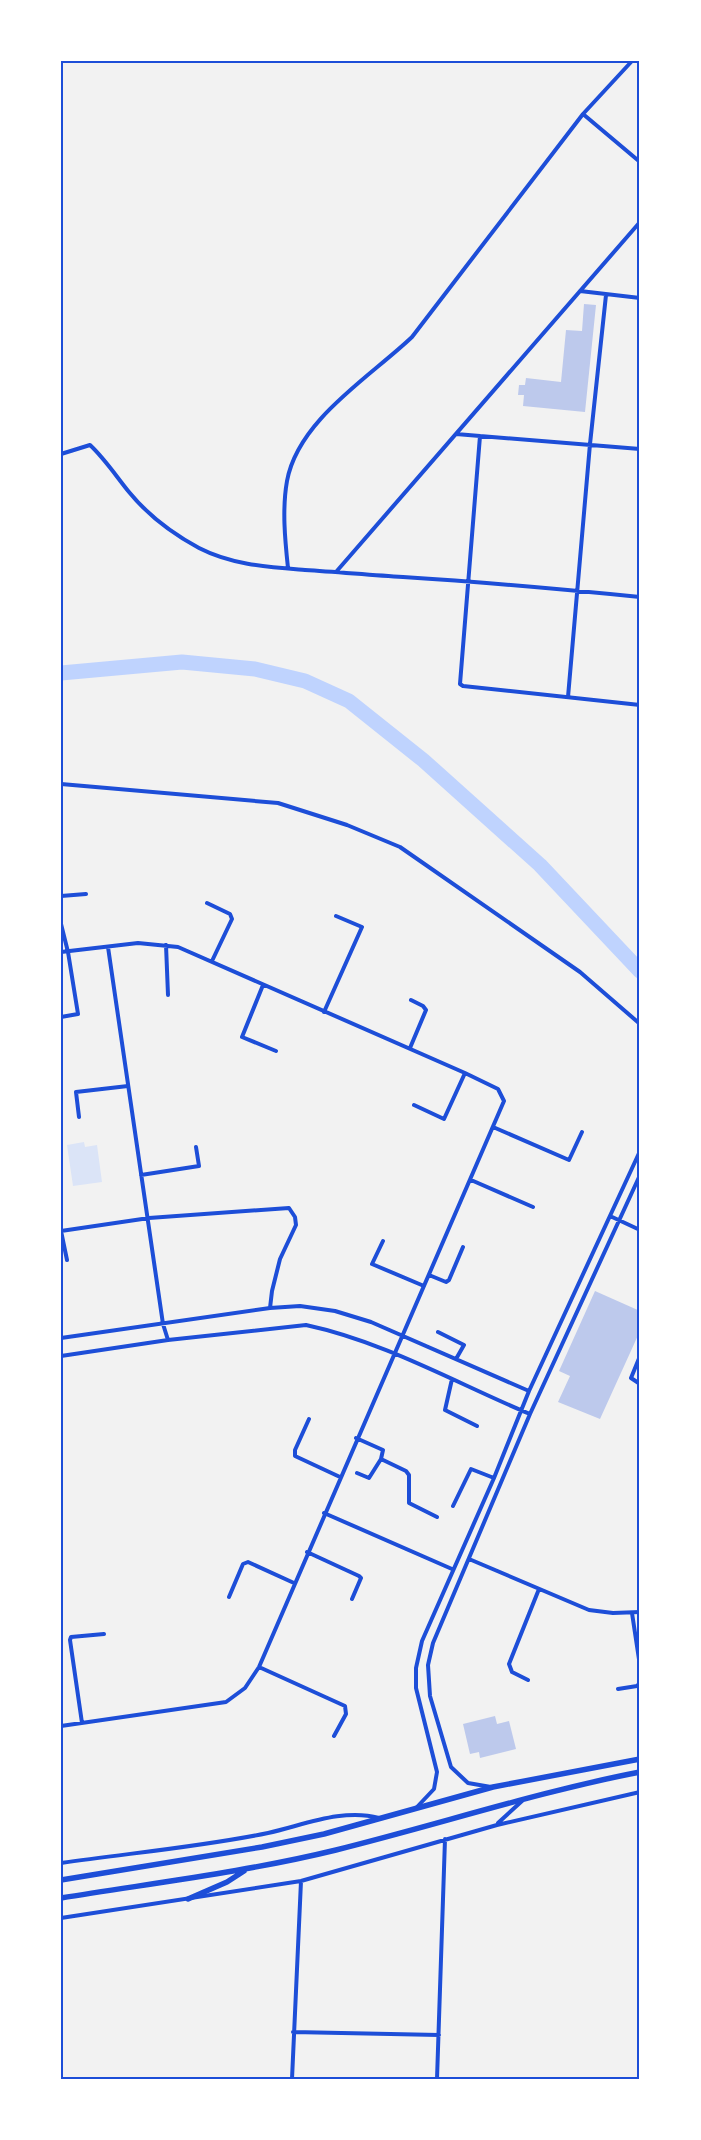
<svg xmlns="http://www.w3.org/2000/svg" width="701" height="2140" viewBox="0 0 701 2140" font-family="'Crimson Pro',serif">
<rect width="100%" height="100%" fill="#f2f2f2"/>
<path fill="#dbe4f7" d="M84 1142 85 1147 97 1145 102 1182 73 1186 67 1145Z"/>
<g fill="none" stroke-linecap="round" stroke-linejoin="round">
<path stroke="#bfd3fe" stroke-width="15" d="M61 673 182 662 255 669 305 681 349 701 423 760 540 865 640 971"/>
</g>
<path fill="#bdc9ec" d="M584 304 596 305 585 412 523 406 524 395H518L519 385H525L526 378 561 382 566 330 582 331Z
M595 1291 640 1311V1331L600 1419 558 1402 570 1376 559 1371Z
M495 1716 497 1724 509 1721 516 1749 480 1758 479 1752 470 1754 463 1724Z"/>
<g fill="none" stroke-linecap="round" stroke-linejoin="round">
<path stroke="#1d4ed8" stroke-width="4" d="M583 114 640 162
M580 291 640 298
M456 434 640 449
M480 436 460 684 463 686 640 705
M61 454 90 445C105 459 116 476 129 492 147 514 173 534 199 548 232 565 268 567 305 570 338 572 370 575 403 577 482 582 561 589 640 597
M288 568C285 540 282 509 287 481 298 420 370 377 412 337L583 114 632 61
M336 572 640 222
M568 697 590 444 606 295
M61 784 278 803 347 825 400 847 580 972 640 1024
M61 896 86 894
M207 903 230 914 232 919 212 961
M61 924 68 952 78 1014 61 1017
M166 945 168 995
M108 947 163 1324 168 1340
M61 952 138 943 178 947 465 1073 498 1089 504 1101 259 1667 245 1688 226 1702 61 1726
M263 985 242 1037 276 1051
M324 1012 362 927 336 916
M410 1048 426 1010 423 1006 411 1000
M414 1105 444 1119 465 1073
M79 1117 76 1092 128 1086
M493 1127 569 1160 582 1132
M141 1175 199 1166 196 1147
M471 1180 533 1207
M610 1216 640 1230
M383 1241 372 1264 424 1286
M67 1260 61 1231 149 1218 289 1208 295 1217 296 1225 280 1259 272 1291 270 1308
M429 1275 446 1282 449 1280 463 1247
M438 1332 464 1345 456 1359
M61 1338 270 1308 300 1306 335 1311 371 1322 529 1391
M61 1356 168 1340 306 1325C385 1342 456 1383 530 1414
M640 1356 631 1378 640 1384
M452 1379 445 1410 477 1426
M309 1419 295 1450V1456L340 1477
M356 1438 383 1450 381 1459 369 1478 357 1473
M381 1459 406 1471 409 1475V1503L437 1517
M453 1506 471 1469 494 1478
M324 1513 452 1569
M307 1552 359 1576 361 1578 352 1599
M469 1559 589 1610 613 1613 640 1612
M229 1597 243 1564 248 1562 294 1583
M632 1613 640 1666
M259 1667 345 1706 346 1714 334 1736
M528 1680 512 1672 509 1664 539 1589
M618 1689 637 1686 640 1683
M82 1723 70 1640 71 1637 104 1634
M491 1787 468 1783 451 1767 430 1696 428 1665 433 1643 530 1414 640 1175
M417 1807 434 1789 437 1772 416 1688V1668L422 1641 494 1478 529 1391 640 1151
M498 1823 522 1801
M61 1863C130 1853 200 1847 268 1833 304 1825 343 1808 379 1818
M61 1918 301 1881 497 1825 640 1792
M293 2032 439 2035
M292 2079 301 1881
M437 2079 445 1839"/>
<path stroke="#1d4ed8" stroke-width="5.5" d="M61 1880 262 1847 324 1834 493 1787 640 1759
M61 1898C153 1883 246 1872 336 1850 437 1825 537 1792 640 1772
M188 1899 227 1882 244 1871"/>
</g>
<rect width="701" height="2140" fill="none" stroke="#ffffff" stroke-width="125"/>
<rect x="62" y="62" width="576" height="2016" fill="none" stroke="#1d4ed8" stroke-width="2"/>
</svg>
